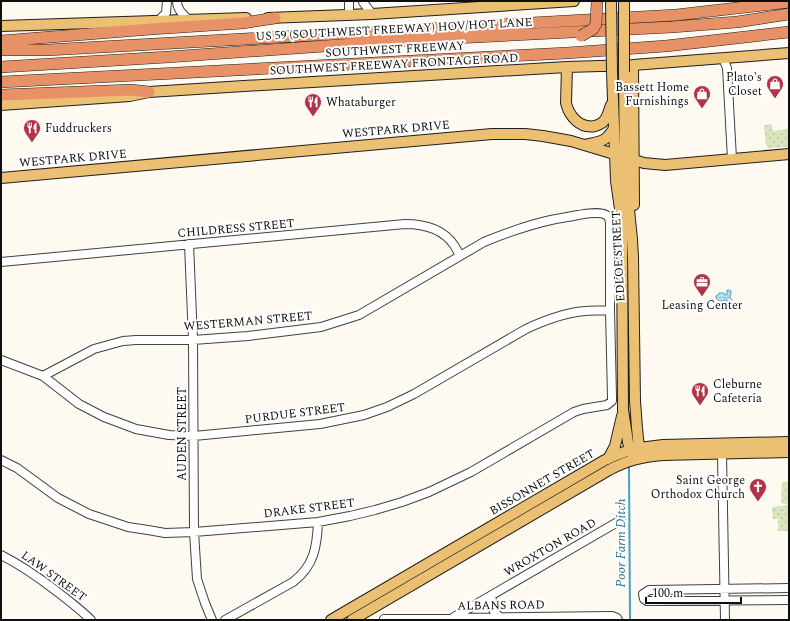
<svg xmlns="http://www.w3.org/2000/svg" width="790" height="621" viewBox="0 0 790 621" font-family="Spectral,serif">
<defs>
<pattern id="grass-dots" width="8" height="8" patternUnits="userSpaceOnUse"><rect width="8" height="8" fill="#d7e6bd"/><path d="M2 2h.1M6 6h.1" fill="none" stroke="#b7c4a1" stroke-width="1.8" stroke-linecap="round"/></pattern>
<pattern id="water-rules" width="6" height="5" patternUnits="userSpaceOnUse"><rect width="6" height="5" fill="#bae3f1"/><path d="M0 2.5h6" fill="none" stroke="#9fc2cd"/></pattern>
</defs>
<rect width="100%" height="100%" fill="#fefaf1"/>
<path fill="url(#grass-dots)" d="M769 124 772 125 773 131 789 129V147L770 148H768L766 145 764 126Z
M782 482H789V504H783L781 501Z
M789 505V531H778V519H773L772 507Z"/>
<path fill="url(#water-rules)" stroke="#48a0c1" d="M727 290H729L731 291V294L730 296V298L732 300 731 304H729L727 302V300H724V301C720 301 716 301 716 296L719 294V293H724L725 295H727Z"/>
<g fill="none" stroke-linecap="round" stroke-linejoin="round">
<path stroke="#48a0c1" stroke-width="2" d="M629 467 630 620"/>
<defs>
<path id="minor" d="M177 1C177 10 183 14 189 20
M349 1V15
M363 1V2L372 14
M158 21 166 13 167 1
M723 58 727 68 732 159
M189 244 193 340 194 532 197 579 205 603 212 620
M1 262 405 224C423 224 443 229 454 245 456 248 458 252 460 256
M1 360 43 376 79 404 104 417 136 429 169 435 194 436 320 424 364 415 387 407 414 394 526 329C545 320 564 313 585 311 593 310 602 311 610 310
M725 448 722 454 725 620
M1 460 17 468 58 498 89 514 128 527 148 530 165 533 194 532 318 522 350 516 375 510 402 502 429 492 471 472 574 412 583 409 607 405 612 401V397L610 310V222C609 219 609 216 606 215 600 211 585 214 578 215 569 217 560 218 551 220 528 225 506 233 484 242L359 315 321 327 248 336 193 340H136L123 341 94 349 43 376
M1 555C21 565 38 577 55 590 68 600 80 609 91 620
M789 588 649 590 643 594 644 599 647 601 789 600
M492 595C491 605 491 611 500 617
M454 617 621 520
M384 619 612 616 617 618 618 620
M225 620 293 582C314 566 317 547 318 522"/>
<path id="major" d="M268 18 372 14 574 1
M1 26 246 18
M633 65 634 205
M567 67 566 103C569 116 580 129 595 126 598 125 601 124 603 122 608 117 609 110 611 105
M612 72 616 181 621 216 622 237 623 410 628 442 630 450 633 455
M624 72 625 171 632 239 633 257 635 401 637 428 639 448 637 453
M1 105 130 96 149 92 244 86 567 67 633 65 789 53
M584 145C601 141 605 143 614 128
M1 178 492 134H525L543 136 571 141 644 163 665 165 789 154
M608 459 615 446 622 416
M331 620 605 460 619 454 630 450 647 447 663 445 789 442
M352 620 609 470C628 460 642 457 663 455L789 452"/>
<path id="highway" d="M1 41 151 29 243 23 275 18
M1 50H47L676 15 789 2
M1 67 168 57 397 41 672 27 737 22 789 14
M1 82 567 53 666 46 789 32
M1 95 131 90 149 92"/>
</defs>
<use href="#minor" stroke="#414141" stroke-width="10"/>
<use href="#major" stroke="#1f1f1f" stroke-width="12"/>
<use href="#highway" stroke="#1f1f1f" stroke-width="12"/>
<use href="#minor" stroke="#fff" stroke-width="8"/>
<use href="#major" stroke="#ecc073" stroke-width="10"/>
<use href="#highway" stroke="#e79166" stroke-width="11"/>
<defs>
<path id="major-bridge" d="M611 1 612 72
M624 72V1"/>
<path id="highway-bridge" d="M581 36 593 29 596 24 597 1"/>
</defs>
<use href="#major-bridge" stroke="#1f1f1f" stroke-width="12" stroke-linecap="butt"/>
<use href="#highway-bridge" stroke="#1f1f1f" stroke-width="12" stroke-linecap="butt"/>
<use href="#major-bridge" stroke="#ecc073" stroke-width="10"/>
<use href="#highway-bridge" stroke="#e79166" stroke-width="11"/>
</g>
<defs>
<symbol id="shop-pin" viewBox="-11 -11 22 30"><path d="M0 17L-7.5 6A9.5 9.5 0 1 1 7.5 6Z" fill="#b23349" stroke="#fff"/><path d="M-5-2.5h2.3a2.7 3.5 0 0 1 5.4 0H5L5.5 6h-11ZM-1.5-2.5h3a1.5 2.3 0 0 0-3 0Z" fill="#fff"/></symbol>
<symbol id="restaurant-pin" viewBox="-11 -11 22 30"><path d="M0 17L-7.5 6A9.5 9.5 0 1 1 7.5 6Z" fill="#b23349" stroke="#fff"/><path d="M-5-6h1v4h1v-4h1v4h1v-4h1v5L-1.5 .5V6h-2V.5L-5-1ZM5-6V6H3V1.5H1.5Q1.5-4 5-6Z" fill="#fff"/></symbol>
<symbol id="office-pin" viewBox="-11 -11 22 30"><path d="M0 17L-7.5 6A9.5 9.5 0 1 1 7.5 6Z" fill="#b23349" stroke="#fff"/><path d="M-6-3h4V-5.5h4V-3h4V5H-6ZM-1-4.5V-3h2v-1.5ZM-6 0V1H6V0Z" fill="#fff"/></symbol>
<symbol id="church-pin" viewBox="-11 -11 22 30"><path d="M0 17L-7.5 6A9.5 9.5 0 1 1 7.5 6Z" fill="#b23349" stroke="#fff"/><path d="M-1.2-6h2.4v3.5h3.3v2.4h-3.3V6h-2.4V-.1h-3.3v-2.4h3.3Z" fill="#fff"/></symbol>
</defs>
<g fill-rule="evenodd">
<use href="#shop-pin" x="765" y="74" width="20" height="27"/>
<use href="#shop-pin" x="692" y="84" width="20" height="27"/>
<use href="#restaurant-pin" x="303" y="92" width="20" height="27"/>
<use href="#restaurant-pin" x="22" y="118" width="20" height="27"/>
<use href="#office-pin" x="692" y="272" width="20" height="27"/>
<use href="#restaurant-pin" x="690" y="381" width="20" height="27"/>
<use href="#church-pin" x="748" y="477" width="20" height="27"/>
</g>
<g text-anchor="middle" stroke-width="4" stroke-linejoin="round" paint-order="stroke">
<g font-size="12" fill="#0e0e0e" stroke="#fff">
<text transform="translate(394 29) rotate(-3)" y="4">US 59 (SOUTHWEST FREEWAY) HOV/HOT LANE</text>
<text transform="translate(395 49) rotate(-3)" y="4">SOUTHWEST FREEWAY</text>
<text transform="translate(394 64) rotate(-3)" y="4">SOUTHWEST FREEWAY FRONTAGE ROAD</text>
<text transform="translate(396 129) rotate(-5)" y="4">WESTPARK DRIVE</text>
<text transform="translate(73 158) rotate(-5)" y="4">WESTPARK DRIVE</text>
<text transform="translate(236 228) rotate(-5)" y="4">CHILDRESS STREET</text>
<text transform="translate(618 256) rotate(-93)" y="4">EDLOE STREET</text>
<text transform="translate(248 321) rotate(-5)" y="4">WESTERMAN STREET</text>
<text transform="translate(295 413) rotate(-7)" y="4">PURDUE STREET</text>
<text transform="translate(182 434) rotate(-90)" y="4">AUDEN STREET</text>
<text transform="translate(542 482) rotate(-30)" y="4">BISSONNET STREET</text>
<text transform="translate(309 508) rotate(-7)" y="4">DRAKE STREET</text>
<text transform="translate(550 547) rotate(-30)" y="4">WROXTON ROAD</text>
<text transform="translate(54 576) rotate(36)" y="4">LAW STREET</text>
<text transform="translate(501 605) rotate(-1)" y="4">ALBANS ROAD</text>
</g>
<g font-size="12" fill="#0e0e0e" stroke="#fff" text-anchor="end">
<text x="762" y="81">Plato's<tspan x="762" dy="14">Closet</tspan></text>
<text x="689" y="91">Bassett Home<tspan x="689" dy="14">Furnishings</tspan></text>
<text x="326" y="106" text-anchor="start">Whataburger</text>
<text x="45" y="132" text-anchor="start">Fuddruckers</text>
<text x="702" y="309" text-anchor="middle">Leasing Center</text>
<text x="713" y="388" text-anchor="start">Cleburne<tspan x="713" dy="14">Cafeteria</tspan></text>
<text x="745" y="484">Saint George<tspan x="745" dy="14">Orthodox Church</tspan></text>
</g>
<g font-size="13" font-style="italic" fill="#237195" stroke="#fff">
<text transform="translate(620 543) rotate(-90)" y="5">Poor Farm Ditch</text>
</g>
</g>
<rect width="790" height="621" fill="none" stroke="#0e0e0e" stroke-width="4"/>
<path d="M646 597v6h95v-6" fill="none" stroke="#0e0e0e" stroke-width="2"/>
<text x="652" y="597" font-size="12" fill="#0e0e0e" stroke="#ffffff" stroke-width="3" paint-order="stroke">100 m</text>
</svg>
